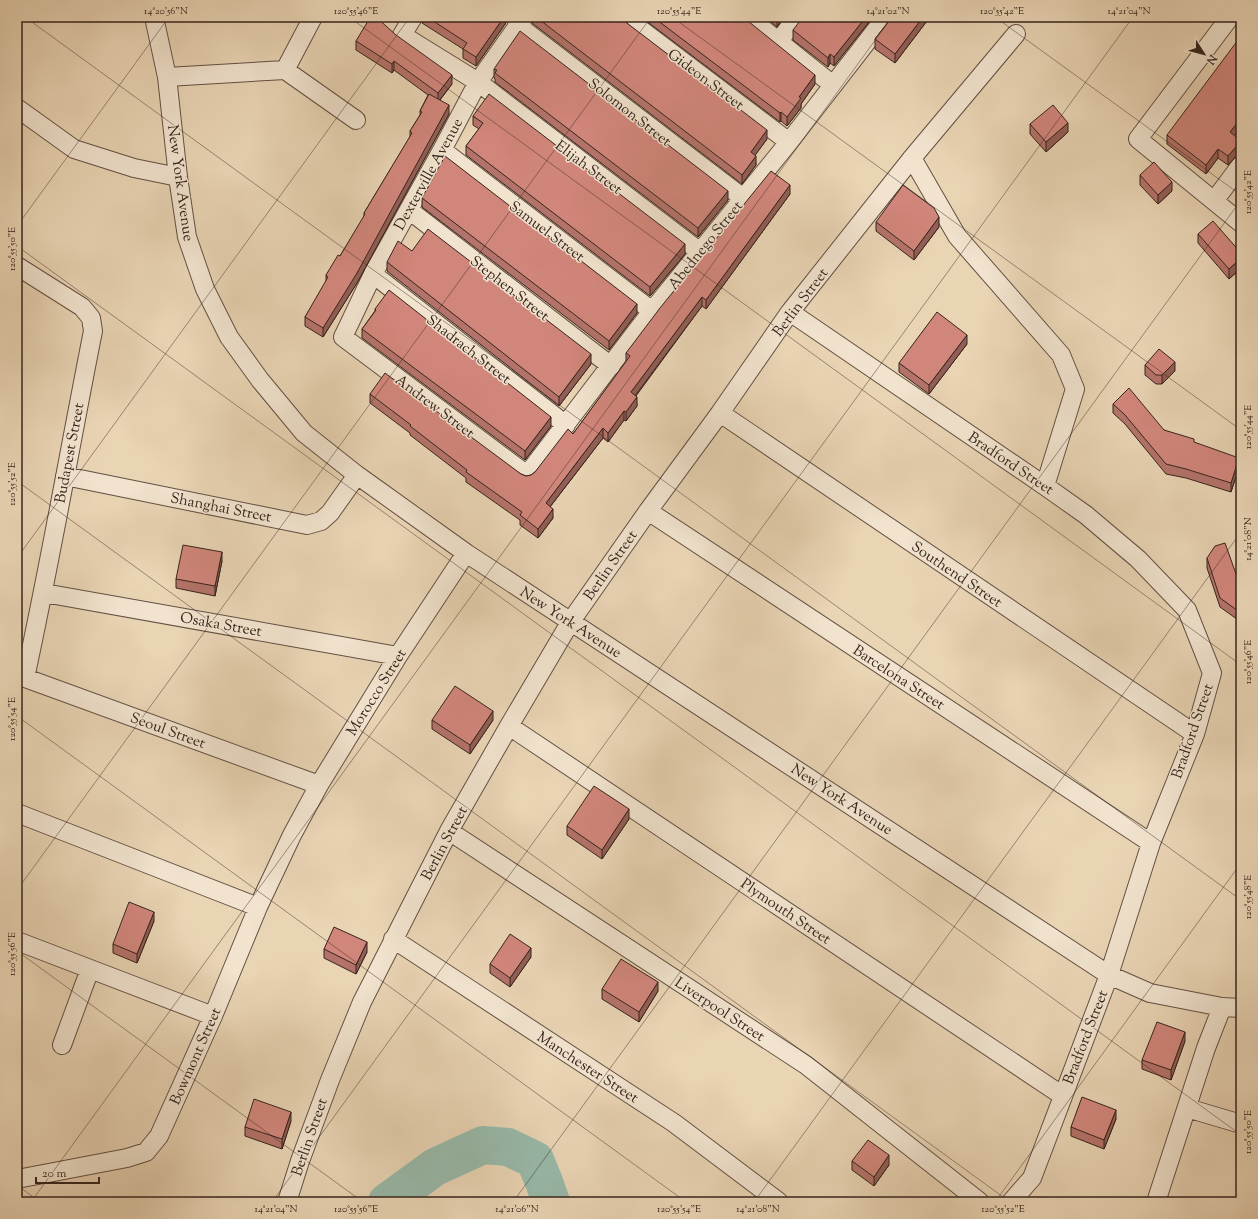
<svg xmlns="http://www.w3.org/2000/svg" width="1258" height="1219" viewBox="0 0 1258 1219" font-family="'Sorts Mill Goudy',serif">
<rect width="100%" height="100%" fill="#e9d4b4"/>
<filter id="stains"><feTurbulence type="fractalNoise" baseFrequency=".005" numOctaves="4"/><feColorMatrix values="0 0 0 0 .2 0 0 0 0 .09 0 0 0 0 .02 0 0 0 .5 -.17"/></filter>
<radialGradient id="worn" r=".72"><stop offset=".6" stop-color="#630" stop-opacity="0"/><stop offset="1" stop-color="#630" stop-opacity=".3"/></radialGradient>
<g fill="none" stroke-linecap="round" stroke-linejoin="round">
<path stroke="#98b9a9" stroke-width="38" d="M387 1202 435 1167 483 1145 508 1147 535 1160 544 1182 551 1202"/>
<defs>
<path id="street" d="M154 17 167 77 178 177 187 237 205 289 229 337 260 380 304 433 357 475 466 553 1109 975 1150 993 1222 1007 1241 1008
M413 17 402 35 478 82 700 252
M524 17 478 82 442 150 373 274 343 337 527 475 652 311 789 142 886 17
M624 17 789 142
M748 17 833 85
M1230 17 1138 139 1241 223
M517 25 743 198
M779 41 797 17
M285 70 356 120
M167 77 285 70 313 17
M17 108 74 149 134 168 178 177
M442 150 652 311
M912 158 957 236 1061 355 1075 389 1045 486
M1214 201 1241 165
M409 210 611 366
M17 266 82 307 91 318 93 331C70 447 50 563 25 678
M373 274 566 425
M790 312 1045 486 1086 515 1138 559 1187 610 1212 673 1195 734 1151 843 1109 975 1032 1178 1011 1202
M720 413 1195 734
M65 476 307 525 321 521 330 513 357 475
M648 511 1151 843
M44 593 398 656
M17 675 319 785
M509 726 1063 1096
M17 813 258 907
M449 831 806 1065 980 1202
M393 939 674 1123 779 1202
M17 941 213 1016
M62 1045 90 969
M1187 1108 1241 1124
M17 1179 127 1158 146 1152 159 1136 213 1016 258 907 292 835 319 785 398 656 466 553
M287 1202 300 1161 330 1080 362 1002 449 831 509 726 571 621 648 511 720 413 790 312 912 158 1016 34
M1156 1202 1206 1048 1222 1007"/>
</defs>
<use href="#street" stroke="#635043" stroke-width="20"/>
<use href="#street" stroke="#f1e3ce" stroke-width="18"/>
</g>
<path fill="#b4736a" stroke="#36241d" d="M422 17H510L476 66 463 58V49L422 23Z
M532 17H619L767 139 755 155 756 165 742 184 532 23Z
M641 17H743L815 84 801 104V108L787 126 781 121 780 122Z
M765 17H784L777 27Z
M873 17 834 66 830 63 828 67 793 40V30Z
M892 17H930L895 63 875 49V39Z
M356 41 452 84 440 100 449 114 357 283 323 337 305 326V317L326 282V275L340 256 364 217V213L410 137V131L420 115V111L428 95 394 70 392 73 356 50Z
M494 69 728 200 698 237 495 82V79L494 78Z
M473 116 685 254 650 296 466 155V146L479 129 473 125Z
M1030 124 1068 132 1046 152 1030 134Z
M1167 135 1234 136 1241 141V151L1228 165 1218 158 1206 174 1167 144Z
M1140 175 1172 191 1158 204 1140 185Z
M790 194 706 309 702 306 636 396 637 406 626 421 624 420 608 442 603 438 550 507 553 518 538 538 520 525V520L466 482V478L410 435V433L370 403V394L521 474 526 476 531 475 535 472 573 434 626 362V353Z
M422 198 637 313 609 350 422 207Z
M876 222 939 227 914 260 876 231Z
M1198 234 1241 253V268L1229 279 1198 243Z
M387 262 591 364 559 406 387 271Z
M375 309 551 426 525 460 362 338V329L375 311Z
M967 344 929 394 899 372V363Z
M1145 365 1175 371 1162 384H1156L1145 375Z
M1113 404 1164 430 1194 443 1239 467 1231 492 1186 478 1166 474 1125 424 1113 413Z
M1207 558 1241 588V622L1220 607 1207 568Z
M222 561 215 596 176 588V579Z
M432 720H493L470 754 432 729Z
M629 819 602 859 567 835V826Z
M154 921 137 963 113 953V944Z
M324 949 367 952 356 974 324 958Z
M531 957 510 987 490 973V964Z
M602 989 658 991 639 1022 602 999Z
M1185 1041 1171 1080 1142 1069V1060Z
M1116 1119 1104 1149 1071 1136V1127Z
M291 1121 282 1149 245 1136V1127Z
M852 1161 889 1165 874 1186 852 1170Z"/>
<path fill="#925e56" stroke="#36241d" d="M504 17H510L476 66V57Z
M777 17H784L777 27Z
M866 17H873L834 66V57Z
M923 17H930L895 63V54Z
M830 54V63L828 67V58Z
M394 61V70L392 73V64Z
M452 75V84L438 102V93Z
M815 75V84L801 104V108L787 126V117L799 97Z
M449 105V114L357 283 323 337V328Z
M781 112V121L780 122V113Z
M1241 118V127L1230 142V132Z
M1068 123V132L1046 152V142Z
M767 130V139L751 161V152Z
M1241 141V151L1228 165V156Z
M1218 149V158L1206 174V165Z
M756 156V165L742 184V175Z
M1172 182V191L1158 204V195Z
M790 185V194L706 309V300Z
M728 191V200L698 237V228Z
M939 217V227L914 260V251Z
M685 244V254L650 296V287Z
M1241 258V268L1229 279V269Z
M702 297V306L631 401V392Z
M637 304V313L609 350V341Z
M967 335V344L929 394V385Z
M591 354V364L559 406V397Z
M1175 362V371L1162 384V375Z
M637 397V406L626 421V412Z
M624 411V420L608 442V433Z
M551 417V426L525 460V451Z
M603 428V438L546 512V503Z
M1239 458V467L1231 492V483Z
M553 509V518L538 538V529Z
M222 552V561L215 596V586Z
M493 711V720L470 754V745Z
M629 809V819L602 859V850Z
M154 912V921L137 963V954Z
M367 942V952L356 974V965Z
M531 948V957L510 987V978Z
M658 982V991L639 1022V1012Z
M1185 1032V1041L1171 1080V1070Z
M1116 1110V1119L1104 1149V1140Z
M291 1112V1121L282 1149V1139Z
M889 1155V1165L874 1186V1177Z"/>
<path fill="#d1867b" stroke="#36241d" d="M373 17H376L396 35 452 75 438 93 394 61 392 64 356 41 368 21 371 22Z
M427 17H504L476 57 463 49 467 43Z
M536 17H619L767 130 751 152 756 156 742 175Z
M653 17H743L815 75 799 97 801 98 787 117 781 112 780 113Z
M803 17H866L834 57 830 54 828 58 793 30Z
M892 17H923L895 54 875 39Z
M520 31 728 191 698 228 495 73 497 70 494 69Z
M1241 36V118L1230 132 1241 141 1228 156 1218 149 1206 165 1167 135Z
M429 94 449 105 357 273 323 328 305 317 328 277 326 275 338 255 340 256 365 214 364 213 412 133 410 131 422 112 420 111Z
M489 94 685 244 650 287 466 146 483 123 473 116Z
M1053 105 1068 123 1046 142 1030 124Z
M445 156 637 304 609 341 422 198Z
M1154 162 1172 182 1158 195 1140 175Z
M771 171 790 185 706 300 702 297 631 392 637 397 626 412 624 411 608 433 603 428 546 503 553 509 538 529 520 515 522 512 466 472 467 470 410 426 411 425 370 394 385 373 521 474 526 476 531 475 535 472 568 429 573 434 630 356 626 353 660 308Z
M903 185 934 208 939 217 914 251 876 222Z
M1213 221 1241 253V258L1229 269 1198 234Z
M428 229 591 354 559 397 387 262 398 241 412 251Z
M389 290 551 417 525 451 362 329 376 310 375 309Z
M937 312 967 335 929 385 899 363Z
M1159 349 1175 362 1162 375H1156L1145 365Z
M1129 388 1164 430 1194 439V442L1239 458 1231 483 1186 469 1166 464 1125 415 1113 404Z
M1225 543 1241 588V613L1220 598 1207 558 1215 546Z
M183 545 222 552 215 586 176 579Z
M455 686 493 711 470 745 432 720Z
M594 786 629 809 602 850 567 826Z
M129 902 154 912 137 954 113 944Z
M334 927 367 942 356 965 324 949Z
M510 934 531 948 510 978 490 964Z
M621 959 658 982 639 1012 602 989Z
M1157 1022 1185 1032 1171 1070 1142 1060Z
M1082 1097 1116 1110 1104 1140 1071 1127Z
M254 1099 291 1112 282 1139 245 1127Z
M868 1140 889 1155 874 1177 852 1161Z"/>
<path fill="none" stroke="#36241d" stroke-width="1" stroke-opacity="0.45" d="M25 17 1241 900M349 17 1241 665M672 17 1241 430M995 17 1241 195M17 226 169 17M17 246 1241 1135M17 481 1010 1202M17 558 410 17M17 716 686 1202M17 890 651 17M17 951 363 1202M17 1185 40 1202M31 1202 892 17M272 1202 1133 17M513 1202 1241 200M754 1202 1241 532M995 1202 1241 863M1236 1202 1241 1195"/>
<g text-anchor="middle" stroke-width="3" stroke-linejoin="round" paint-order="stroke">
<g font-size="15" fill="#36241d" stroke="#f1e3ce">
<text transform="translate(706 79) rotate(37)" y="5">Gideon Street</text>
<text transform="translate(630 112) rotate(38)" y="5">Solomon Street</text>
<text transform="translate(589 167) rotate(37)" y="5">Elijah Street</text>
<text transform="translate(428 174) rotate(-61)" y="5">Dexterville Avenue</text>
<text transform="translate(181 183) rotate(82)" y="5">New York Avenue</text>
<text transform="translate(547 231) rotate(37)" y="5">Samuel Street</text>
<text transform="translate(705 245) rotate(-51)" y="5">Abednego Street</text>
<text transform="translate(510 288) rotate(38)" y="5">Stephen Street</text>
<text transform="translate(800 302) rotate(-53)" y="5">Berlin Street</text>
<text transform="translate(469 349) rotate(38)" y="5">Shadrach Street</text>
<text transform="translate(435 406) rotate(37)" y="5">Andrew Street</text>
<text transform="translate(69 453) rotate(-79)" y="5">Budapest Street</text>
<text transform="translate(1011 463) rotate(34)" y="5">Bradford Street</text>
<text transform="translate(221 507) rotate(11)" y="5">Shanghai Street</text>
<text transform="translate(610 565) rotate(-55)" y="5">Berlin Street</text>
<text transform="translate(957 574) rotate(34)" y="5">Southend Street</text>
<text transform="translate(571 622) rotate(33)" y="5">New York Avenue</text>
<text transform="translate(221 624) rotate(10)" y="5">Osaka Street</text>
<text transform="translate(899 677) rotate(33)" y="5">Barcelona Street</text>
<text transform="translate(376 692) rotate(-58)" y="5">Morocco Street</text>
<text transform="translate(168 730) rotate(20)" y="5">Seoul Street</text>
<text transform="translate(1192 731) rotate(-71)" y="5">Bradford Street</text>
<text transform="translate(842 799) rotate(33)" y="5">New York Avenue</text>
<text transform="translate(444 843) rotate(-62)" y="5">Berlin Street</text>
<text transform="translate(786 911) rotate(34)" y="5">Plymouth Street</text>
<text transform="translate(720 1009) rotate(33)" y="5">Liverpool Street</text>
<text transform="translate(1085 1037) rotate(-69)" y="5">Bradford Street</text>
<text transform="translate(195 1056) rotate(-66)" y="5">Bowmont Street</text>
<text transform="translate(588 1067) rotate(33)" y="5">Manchester Street</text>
<text transform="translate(309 1137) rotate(-71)" y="5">Berlin Street</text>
</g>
</g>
<rect width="1258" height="1219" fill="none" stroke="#e9d4b4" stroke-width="44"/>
<g transform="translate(1204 54) rotate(126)" stroke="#f1e3ce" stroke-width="3" paint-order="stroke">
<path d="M0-3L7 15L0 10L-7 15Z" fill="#36241d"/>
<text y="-6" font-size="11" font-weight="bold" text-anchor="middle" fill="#36241d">N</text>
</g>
<path d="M36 1177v6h63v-6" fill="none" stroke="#36241d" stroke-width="2"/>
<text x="42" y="1177" font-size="12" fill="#36241d" stroke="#f1e3ce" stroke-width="3" paint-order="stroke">20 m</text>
<rect x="22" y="22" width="1214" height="1175" fill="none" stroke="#36241d" stroke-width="1.5"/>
<g font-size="10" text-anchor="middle" fill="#36241d">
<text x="166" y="14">14°20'56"N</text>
<text x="356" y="14">120°55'46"E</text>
<text x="679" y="14">120°55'44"E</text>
<text x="888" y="14">14°21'02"N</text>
<text x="1002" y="14">120°55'42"E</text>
<text x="1129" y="14">14°21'04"N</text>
<text transform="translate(1247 192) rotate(-90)" y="4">120°55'42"E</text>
<text transform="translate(11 249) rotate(-90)" y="4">120°55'50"E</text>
<text transform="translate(1247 427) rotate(-90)" y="4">120°55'44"E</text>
<text transform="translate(11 484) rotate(-90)" y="4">120°55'52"E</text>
<text transform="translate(1247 539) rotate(-90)" y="4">14°21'08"N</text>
<text transform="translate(1247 662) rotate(-90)" y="4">120°55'46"E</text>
<text transform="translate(11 719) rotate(-90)" y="4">120°55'54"E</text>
<text transform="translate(1247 897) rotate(-90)" y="4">120°55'48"E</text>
<text transform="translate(11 954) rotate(-90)" y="4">120°55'56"E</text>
<text transform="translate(1247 1132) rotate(-90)" y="4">120°55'50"E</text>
<text x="276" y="1212">14°21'04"N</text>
<text x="356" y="1212">120°55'56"E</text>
<text x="517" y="1212">14°21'06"N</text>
<text x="679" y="1212">120°55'54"E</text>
<text x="758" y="1212">14°21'08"N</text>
<text x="1003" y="1212">120°55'52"E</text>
</g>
<rect width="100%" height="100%" filter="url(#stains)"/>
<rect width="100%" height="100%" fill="url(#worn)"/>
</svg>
